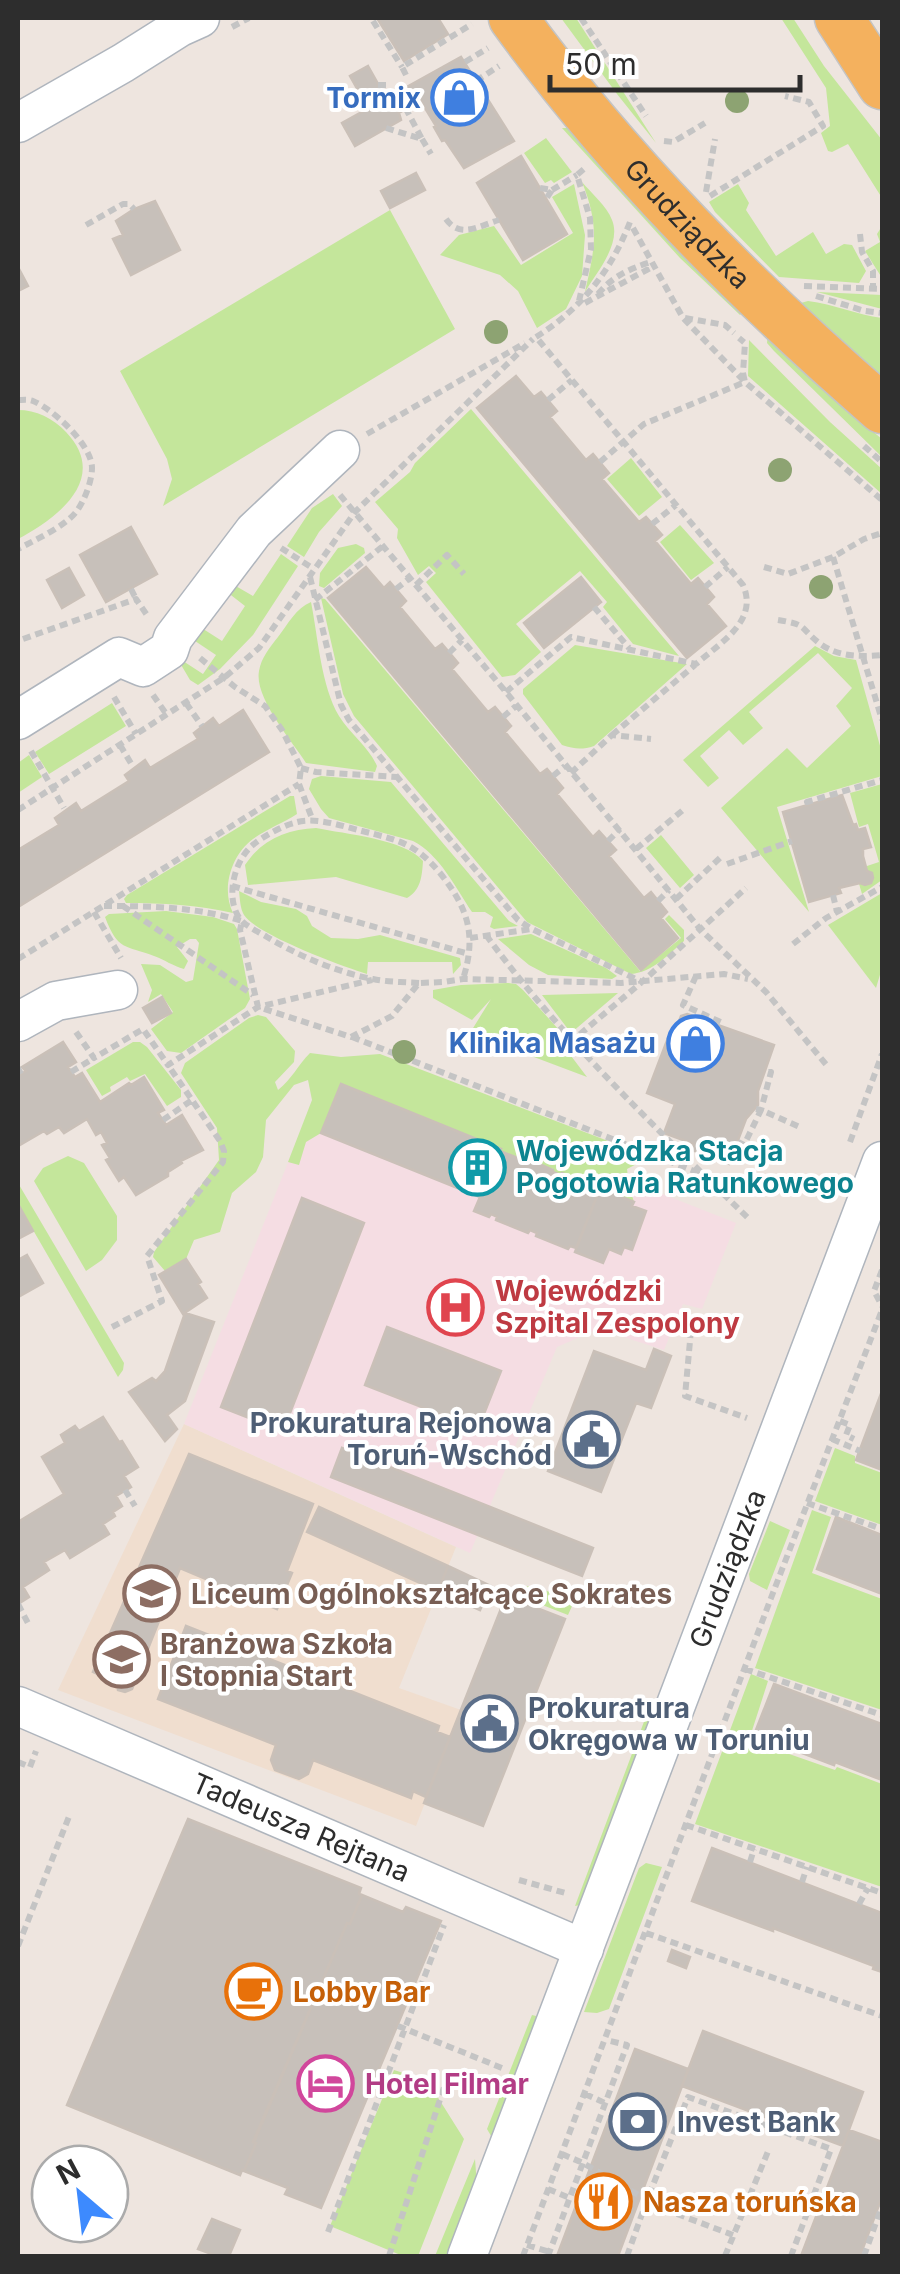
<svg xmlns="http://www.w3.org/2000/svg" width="900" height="2274" viewBox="0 0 900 2274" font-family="Inter,sans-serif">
<rect width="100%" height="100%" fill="#eee5df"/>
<path fill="#f0decf" d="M184 1424 456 1547 399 1688 461 1710 416 1826 58 1690Z"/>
<path fill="#f5dde3" d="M328 1062 736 1223 702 1309 683 1304 664 1350 598 1329 557 1347 470 1553 184 1424Z"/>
<path fill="#c4e69b" d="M561 18H576L656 143 617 94Z
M781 18H793L824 66 882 140V198L848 144 832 152 828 151 821 133 830 126 826 88Z
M562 128H571L744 311 740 315 680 258Z
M546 138 572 172 554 183 551 180 545 183 524 153Z
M582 182C591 193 607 206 612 220 622 244 596 273 585 292 595 247 600 227 582 182Z
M574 184 585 235 582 276 566 309 537 328 518 291 500 275 440 255 459 235 494 226 521 265 573 233 552 197Z
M738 184 749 203 746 210 776 256 813 232 826 254 844 244 852 245 866 271 859 283 779 277 715 212 709 202Z
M390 210 455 329 163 506 172 479 167 459 120 371Z
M882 226V278L865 251 880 242 877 234Z
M817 292 882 295V309Z
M808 301C834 304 857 315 882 318V385L797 304Z
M768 334 855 417 882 439V457L774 351 767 343Z
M749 340 830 422 882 469V494L748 376Z
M471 409 679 656 633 644 603 607 607 602 580 571 516 624 541 652 515 675 502 677 426 582 436 573 429 566 418 575 397 538 398 529 375 502 410 472 415 463Z
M18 410C36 410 53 418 66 432 110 478 58 518 18 539Z
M631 458 662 497 639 516 607 479Z
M333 494 342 506 319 532 304 557 287 546 312 508Z
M680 525 714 563 691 580 660 542Z
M356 544 364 548 365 553 324 588 319 586 320 573 338 548Z
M281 554 298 566 253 635 220 669 198 685 190 680 180 663 183 661 203 674 216 655 189 637 197 625 222 641 245 606 227 592 234 585 253 596Z
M321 598 325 599 640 971 681 938 665 919 669 915 684 930V941C668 955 653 972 631 974L527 922 354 716 343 694Z
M311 602C318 637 321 686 339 716 350 734 369 747 377 766L375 772 306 763C292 741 254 698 259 671 261 658 270 647 278 637 288 624 296 608 311 602Z
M575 645 687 664 594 746C582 750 574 749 562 745L523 694V689Z
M815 646 834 656 856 660 882 753V776L777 807 809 912 721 808 787 748 807 768 851 726 836 706 852 688 818 653 749 712 763 728 743 745 729 730 700 756 719 778 708 787 683 760Z
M112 703 126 726 49 774 35 752Z
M29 755 42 777 18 793V763Z
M321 776 391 782 509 921 518 926 494 929 490 927 493 917 485 912H472C455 887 440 855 413 841L329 818 321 809 309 789 312 779Z
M882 784V880L862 894 855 870 879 862 868 824 859 827 850 793Z
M290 796H294L297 814C283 823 267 829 253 839 231 855 221 889 233 913 197 905 163 903 126 903L124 899 127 895Z
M316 828C345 834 405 839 423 861 422 876 421 890 407 898L336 877 248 885 245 865C261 840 287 829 316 828Z
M661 835 694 875 680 888 646 848Z
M239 891 261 902 296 909 307 916 312 926 331 938 358 939 380 935 460 958 461 965 453 974 452 962H368L367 974C342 966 257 935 244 915 240 908 240 899 239 891Z
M882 893V968L876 988 828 925Z
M166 911 213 917 234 924 237 929 250 999 245 1008 181 1053 167 1051 151 1029 173 1012 161 994 148 1002 152 990 141 964 160 965 186 982 193 980 199 943 196 939H190L177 947 188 961 184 969C173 966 165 960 154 956 125 945 118 951 105 917L109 914Z
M531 934 606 968 617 976 612 979 548 975 529 965 498 939Z
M508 983 516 984 523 990 560 1031 562 1044 587 1077 470 1033 491 999 472 1020 433 998V990L461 985Z
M618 993 571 1033 542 995Z
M258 1015 266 1017 295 1051 294 1062 275 1082 278 1090C292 1079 298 1065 310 1053L341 1057 380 1054 650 1157 627 1169 629 1186 634 1202 601 1188 599 1191 593 1189V1185L562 1173 560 1175 553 1172V1169L522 1157 520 1159 500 1151V1148L341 1084 321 1133 306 1142 299 1165 288 1162 312 1100 308 1080 294 1085 266 1120 263 1157 256 1172 232 1193 220 1232 194 1240 186 1259 165 1271 153 1257 154 1252 219 1160 217 1128 181 1073 185 1063 249 1018Z
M133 1042H140L147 1047 181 1090V1097L167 1106 145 1074 130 1081 127 1077 110 1087 111 1091 102 1096 86 1070Z
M68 1156 84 1163 117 1216V1240L102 1260 86 1271 34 1181 43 1168Z
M18 1183 124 1363 123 1370 118 1377 18 1204Z
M835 1448 855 1456V1463L882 1473V1525L815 1501Z
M812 1510 831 1517 812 1573 882 1599V1710L755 1668Z
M770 1521 790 1530 767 1590 750 1581 749 1574Z
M519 1586C540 1586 555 1593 573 1604L568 1615 514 1594Z
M751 1674 768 1681 749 1740 835 1770 837 1767 882 1784V1887L695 1824Z
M648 1711 653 1718 580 1905 575 1906Z
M646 1863 662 1867 609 2009 597 2013 584 2012 639 1868Z
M532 2015 544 2018 494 2141 487 2129Z
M394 2070 413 2076 421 2089 437 2096 464 2139 418 2256H403L330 2226Z
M475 2159 477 2186 450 2256H435Z"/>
<path fill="#c7c0ba" stroke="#cac0b8" stroke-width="2.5" d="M377 18H438L448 34 404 61Z
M461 57 514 141 464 168 445 140 442 141 434 127 436 126 419 98H411L409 107 399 113 401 120 355 146 342 123Z
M368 66 386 98 368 108 350 76Z
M521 156 567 234 523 260 477 183Z
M416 173 425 190 390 208 381 191Z
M155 201 180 250 131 275 113 239 123 235 116 221 134 209Z
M18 267 28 286 18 291Z
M516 376 534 397 541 392 557 411 550 417 586 460 593 454 609 473 602 479 639 522 646 517 662 535 655 541 691 584 698 578 714 597 707 604 726 626 687 658 477 408Z
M131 527 157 574 106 602 80 555Z
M366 567 384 588 390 582 406 601 400 607 435 649 442 644 458 663 452 669 488 712 495 707 511 726 505 732 540 774 547 769 553 776 563 788 557 794 593 837 599 831 616 850 609 856 644 898 651 892 667 912 661 918 678 938 641 970 328 598Z
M69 568 84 595 62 608 47 580Z
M581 577 601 602 544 648 524 623Z
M243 710 269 752 18 907V850L59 825 55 818 76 803 81 811 129 781 125 775 145 760 150 768 198 739 194 733 213 718 219 726Z
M842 795 853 825 856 824 858 830 865 828 871 847 863 849V856L867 871 872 873 873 878 871 883 865 885 860 883 839 888 841 893 809 902 783 812Z
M162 997 171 1013 152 1023 143 1008Z
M687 1014 774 1045 758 1091V1105L746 1119 729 1164 692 1150 694 1144 664 1133 675 1104 647 1093 668 1038 672 1040 681 1016Z
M63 1042 76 1062 68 1067 75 1077 82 1073 100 1102 129 1083 131 1085 144 1077 164 1110 158 1113 166 1125 182 1115 203 1150 181 1161 182 1163 168 1172V1176L136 1195 124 1177 119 1181 106 1160 110 1158 102 1145 107 1143 101 1132 96 1135 87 1119 64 1133 59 1127 47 1134 44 1131 18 1146V1076L26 1071 22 1067Z
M341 1084 501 1149 500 1151 520 1159 521 1156 553 1170V1172L560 1175 562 1173 593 1186V1189L599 1191 576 1248 570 1246 568 1249 536 1236 537 1233 530 1230 528 1233 496 1220 497 1217 491 1214 489 1217 474 1211 480 1197 321 1133Z
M600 1188 634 1202 632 1206 646 1211 632 1250 624 1247 621 1254 609 1249 603 1263 575 1252Z
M302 1198 364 1223 283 1431 221 1407Z
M18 1204 33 1231 18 1239Z
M27 1255 43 1283 18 1297V1260Z
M186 1259 201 1282 198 1284 207 1298 183 1314 159 1275Z
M185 1313 214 1322 185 1401 167 1415 177 1429 165 1441 129 1392 152 1378 156 1381 165 1371Z
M387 1327 501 1371 478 1429 365 1385Z
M654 1349 671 1356 651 1408 636 1403 601 1492 548 1471 594 1351 646 1370Z
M882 1391V1470L856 1460Z
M103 1417 119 1442 122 1441 138 1467 124 1476 131 1487 116 1496 122 1506 113 1512 115 1516 103 1524 109 1534 70 1558 65 1550 44 1562 49 1570 23 1587 29 1597 18 1604V1522L64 1494 42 1457 65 1443 61 1435 75 1426 79 1431Z
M342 1448 593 1548 582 1576 331 1477Z
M189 1454 313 1504 287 1571 292 1573 277 1609 180 1568 132 1689 125 1692 118 1690 117 1683 93 1672Z
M319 1507 448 1566 438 1591 307 1532Z
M836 1517 882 1535V1594L817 1569Z
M448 1566 491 1586 480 1610 438 1591Z
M506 1596 565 1619 483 1826 424 1803Z
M186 1626 439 1726 437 1732 450 1737 426 1797 413 1791 411 1798 313 1760 308 1774 299 1779 275 1770 271 1760 276 1745 158 1699Z
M774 1684 882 1724V1780L835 1762 834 1765 754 1735Z
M188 1819 361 1888 359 1894 362 1895 350 1924 347 1923 253 2142 256 2143 244 2171 242 2170 240 2175 67 2105Z
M712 1848 882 1913V1972L873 1969 874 1966 773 1928V1931L692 1901Z
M362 1895 403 1912 406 1907 441 1921 321 2208 285 2194 288 2188 244 2171 256 2143 254 2142 347 1923 350 1924Z
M672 1950 690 1957 686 1968 668 1961Z
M703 2031 863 2092 843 2146 682 2086Z
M635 2049 688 2069 682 2086 618 2256H557Z
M849 2130 882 2142V2197L860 2256H801Z
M212 2219 240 2230 229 2256H217L198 2249Z"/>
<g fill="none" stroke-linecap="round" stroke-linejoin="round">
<defs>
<g id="minor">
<path d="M18 123 123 63 180 27 200 18"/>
<path d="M18 720 119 657 143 667 169 650 173 638 254 531 340 450"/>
<path d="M18 1022 56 1001 118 990"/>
<path id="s1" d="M18 1706 584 1949"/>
<path id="s2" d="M467 2256 882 1161"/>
</g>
<g id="major">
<path id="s3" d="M513 18C619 164 746 291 882 409"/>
<path d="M839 18 882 85"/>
</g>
</defs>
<use href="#minor" stroke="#afb5bd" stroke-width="41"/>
<use href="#major" stroke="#c4c4c4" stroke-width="51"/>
<path stroke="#c4c4c4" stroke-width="6" stroke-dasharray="8 5" stroke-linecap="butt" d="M581 18 646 116
M373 21 402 67
M232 27 249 18
M465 62 488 48
M406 75 402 67 472 24
M476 81 499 66
M378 85H388
M386 128 422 139 406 109
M422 139 431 154
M664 141 673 142 705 123
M540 188 552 190 546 199
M552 190 577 175
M706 192 715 139
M710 196 823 126 809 102 785 96
M446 219C460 239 479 226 499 220
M86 225 123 204H129L134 209
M633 228 683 318 745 382 882 500
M860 234 862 252 873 271V288
M804 286 882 289
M598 294C613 276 629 269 651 262
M816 296 865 311 882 313
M579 301 591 249 590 218 577 175 584 169
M585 303 654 266
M685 318 725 325 734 333
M536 337C581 309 611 271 630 222
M18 400C22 400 28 399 33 401 53 409 92 445 92 468 92 481 84 502 76 512 64 527 35 540 18 549
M548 400 572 380
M367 434 525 343
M864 446 882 462
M600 462 644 424 745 382 743 373 745 343 739 338
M340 495 506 692 700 929 766 992 829 1068
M652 524 676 505
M281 548 314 569
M833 557 882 720
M764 567 788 574 833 557 864 539 882 533
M310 577 341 705 349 720 518 920 532 929 640 981
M416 585 447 555 464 574
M705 587 728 567
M131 589 136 599
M396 589 410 578
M315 600 383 546
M594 607 629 648
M778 620C808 625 798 626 819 643 837 657 861 657 882 655
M23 639 136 599 149 618
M449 653 462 640
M200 658 235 687 265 706 282 730 301 768 299 784 313 821
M506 692 571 637 696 664C720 643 759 621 743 585L536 337
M153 695 167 715
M114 697 136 734
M186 703 202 726
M503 717 516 706
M612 735 695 665
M120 745 132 765
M31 751 64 808
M301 768 316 772 397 777
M571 773 612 735 651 739
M553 776 565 766
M808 804 807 802 882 780
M18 810 225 677 259 648 355 512 533 339
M608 841 620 829
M636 849 683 810
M727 864 792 841
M232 886 469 954
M833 895 837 912
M676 899 721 857
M658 901 669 890
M104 906C151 906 197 907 242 921L240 930 258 1007 351 1037 392 1016 419 983 443 982 463 979 621 983 724 974 748 979
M123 906 253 995
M94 912 121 958
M486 935C562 1039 657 1129 749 1219
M470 938 532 929
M793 944 826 918 882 887
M18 959 299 784
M696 976 683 1005 725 1024
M419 983C404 982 387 982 373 979 336 972 299 956 267 937 259 932 247 927 241 920 224 900 234 859 254 844 264 836 282 826 294 823 314 816 342 826 362 831 398 840 415 843 440 873 468 908 477 935 463 979
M76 1032 94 1058 143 1029 168 1065 258 1007 372 980
M352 1037 699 1173
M560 1051 642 982 746 888
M18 1068 21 1074
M71 1072 94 1058
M756 1109 761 1110 771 1072H765
M163 1120 192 1100
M738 1142 744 1145 761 1110 800 1127
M850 1142 882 1054
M882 1270 874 1291 882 1306
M112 1327 162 1301 147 1256 223 1162 224 1151 220 1141 168 1065
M691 1330 685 1396 747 1418
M840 1421 850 1425 846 1435 854 1439
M832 1439 860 1451
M125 1490 135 1506
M807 1503 882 1529
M18 1604 30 1627
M745 1669 882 1715
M18 1762 30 1767 36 1751
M686 1825 882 1893
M750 1862 754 1849
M519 1880 569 1894
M802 1882 807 1867
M859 1904 868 1888
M646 1933 882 2016
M18 1946 70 1814
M398 2026 502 2068
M585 2094 605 2103
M562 2154 583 2163 661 2208 733 2235
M548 2189 570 2198
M328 2232 444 1925
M527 2245 550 2252
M389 2256 447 2078
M523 2256 771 1598 882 1310
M548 2256 627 2045 606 2040
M627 2256 647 2200 688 2097 831 2149 791 2256
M725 2256 769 2149
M864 2256 882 2206"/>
<use href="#minor" stroke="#fff" stroke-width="38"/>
<use href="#major" stroke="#f4b15e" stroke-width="48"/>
</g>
<g fill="#8da372">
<circle cx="737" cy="101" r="12"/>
<circle cx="496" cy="332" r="12"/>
<circle cx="780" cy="470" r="12"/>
<circle cx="821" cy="587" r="12"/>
<circle cx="404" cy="1052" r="12"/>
</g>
<defs>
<symbol id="shop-ring" viewBox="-11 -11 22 22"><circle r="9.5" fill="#fff" stroke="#3f7fe0" stroke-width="1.5"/><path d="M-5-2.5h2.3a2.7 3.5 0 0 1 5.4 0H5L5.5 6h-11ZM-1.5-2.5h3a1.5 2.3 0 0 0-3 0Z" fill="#3f7fe0"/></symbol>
<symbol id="building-ring" viewBox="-11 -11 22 22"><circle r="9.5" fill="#fff" stroke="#0f9aa8" stroke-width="1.5"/><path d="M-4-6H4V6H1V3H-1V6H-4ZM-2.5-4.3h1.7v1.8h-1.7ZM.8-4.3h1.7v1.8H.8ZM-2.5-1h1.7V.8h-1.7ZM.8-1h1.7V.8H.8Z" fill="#0f9aa8"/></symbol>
<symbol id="hospital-ring" viewBox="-11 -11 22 22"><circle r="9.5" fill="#fff" stroke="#e0444e" stroke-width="1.5"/><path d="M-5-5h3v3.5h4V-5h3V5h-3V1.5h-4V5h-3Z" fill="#e0444e"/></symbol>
<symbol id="civic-ring" viewBox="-11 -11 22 22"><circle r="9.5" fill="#fff" stroke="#5c6f8a" stroke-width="1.5"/><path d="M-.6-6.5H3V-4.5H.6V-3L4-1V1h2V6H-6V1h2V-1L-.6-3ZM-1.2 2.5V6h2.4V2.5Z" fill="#5c6f8a"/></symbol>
<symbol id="school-ring" viewBox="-11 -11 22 22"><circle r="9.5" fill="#fff" stroke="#8d6e63" stroke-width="1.5"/><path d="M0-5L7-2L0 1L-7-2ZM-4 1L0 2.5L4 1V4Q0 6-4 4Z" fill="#8d6e63"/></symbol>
<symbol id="cafe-ring" viewBox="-11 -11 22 22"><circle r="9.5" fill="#fff" stroke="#e8710a" stroke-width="1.5"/><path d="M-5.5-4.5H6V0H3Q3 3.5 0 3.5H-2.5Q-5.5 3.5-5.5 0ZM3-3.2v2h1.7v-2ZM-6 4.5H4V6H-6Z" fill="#e8710a"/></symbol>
<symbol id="hotel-ring" viewBox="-11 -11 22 22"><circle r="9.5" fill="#fff" stroke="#d1479c" stroke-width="1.5"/><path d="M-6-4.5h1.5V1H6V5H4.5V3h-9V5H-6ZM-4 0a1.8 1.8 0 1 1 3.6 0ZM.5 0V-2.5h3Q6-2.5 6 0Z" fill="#d1479c"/></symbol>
<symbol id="bank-ring" viewBox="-11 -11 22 22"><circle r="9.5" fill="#fff" stroke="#5c6f8a" stroke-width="1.5"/><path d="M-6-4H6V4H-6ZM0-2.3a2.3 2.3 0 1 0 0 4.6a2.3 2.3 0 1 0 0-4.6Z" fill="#5c6f8a"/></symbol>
<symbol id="restaurant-ring" viewBox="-11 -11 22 22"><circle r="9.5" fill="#fff" stroke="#e8710a" stroke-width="1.5"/><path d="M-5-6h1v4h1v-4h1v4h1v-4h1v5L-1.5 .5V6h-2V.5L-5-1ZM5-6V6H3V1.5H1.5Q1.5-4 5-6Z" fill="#e8710a"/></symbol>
</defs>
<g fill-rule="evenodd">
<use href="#shop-ring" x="428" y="66" width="63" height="63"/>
<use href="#shop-ring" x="664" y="1012" width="63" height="63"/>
<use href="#building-ring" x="446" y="1136" width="63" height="63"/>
<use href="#hospital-ring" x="424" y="1276" width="63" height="63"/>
<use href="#civic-ring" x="560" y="1408" width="63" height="63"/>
<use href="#school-ring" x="120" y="1562" width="63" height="63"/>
<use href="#school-ring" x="90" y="1628" width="63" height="63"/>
<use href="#civic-ring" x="458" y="1692" width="63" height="63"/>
<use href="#cafe-ring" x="222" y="1960" width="63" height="63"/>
<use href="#hotel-ring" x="294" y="2052" width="63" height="63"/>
<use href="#bank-ring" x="606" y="2090" width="63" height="63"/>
<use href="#restaurant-ring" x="572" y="2170" width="63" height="63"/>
</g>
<g text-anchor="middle" stroke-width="8" stroke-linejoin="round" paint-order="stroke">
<g font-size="28" font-weight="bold" fill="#366cbe" stroke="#fff" text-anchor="end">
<text x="421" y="108">Tormix</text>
<text x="656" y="1053">Klinika Masażu</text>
</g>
<g font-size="28" fill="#2d2d2d" stroke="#fff">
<text dy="10" stroke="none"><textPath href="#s3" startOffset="270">Grudziądzka</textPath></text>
<text dy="10" stroke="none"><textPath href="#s2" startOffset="735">Grudziądzka</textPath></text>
<text dy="10" stroke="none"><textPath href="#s1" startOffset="308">Tadeusza Rejtana</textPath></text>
</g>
<g font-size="28" font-weight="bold" fill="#0d838f" stroke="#fff" text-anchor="start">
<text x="516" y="1161">Wojewódzka Stacja<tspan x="516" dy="32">Pogotowia Ratunkowego</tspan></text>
</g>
<g font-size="28" font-weight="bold" fill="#be3a42" stroke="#fff" text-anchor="start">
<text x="495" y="1301">Wojewódzki<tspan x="495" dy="32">Szpital Zespolony</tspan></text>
</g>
<g font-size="28" font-weight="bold" fill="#4e5e75" stroke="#fff" text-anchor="start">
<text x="552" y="1433" text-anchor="end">Prokuratura Rejonowa<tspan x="552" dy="32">Toruń-Wschód</tspan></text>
<text x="528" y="1718">Prokuratura<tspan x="528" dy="32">Okręgowa w Toruniu</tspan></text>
<text x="677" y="2132">Invest Bank</text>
</g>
<g font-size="28" font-weight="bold" fill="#785e54" stroke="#fff" text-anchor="start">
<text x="191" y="1604">Liceum Ogólnokształcące Sokrates</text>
<text x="160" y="1654">Branżowa Szkoła<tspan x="160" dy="32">I Stopnia Start</tspan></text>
</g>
<g font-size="28" font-weight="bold" fill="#c56008" stroke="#fff" text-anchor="start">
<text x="293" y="2002">Lobby Bar</text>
<text x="643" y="2212">Nasza toruńska</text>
</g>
<g font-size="28" font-weight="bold" fill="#b23c85" stroke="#fff" text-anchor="start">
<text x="365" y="2094">Hotel Filmar</text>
</g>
</g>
<rect width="900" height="2274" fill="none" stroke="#2d2d2d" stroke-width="40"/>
<g transform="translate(80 2194) rotate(332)"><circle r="48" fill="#ffffff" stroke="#ababab" stroke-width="2.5"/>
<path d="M0-8L18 38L0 25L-18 38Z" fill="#3d8afe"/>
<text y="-15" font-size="28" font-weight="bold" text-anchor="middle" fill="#2d2d2d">N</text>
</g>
<path d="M550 75v15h250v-15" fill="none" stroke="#2d2d2d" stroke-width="5"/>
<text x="565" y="75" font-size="30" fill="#2d2d2d" stroke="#ffffff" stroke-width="8" paint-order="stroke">50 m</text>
</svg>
